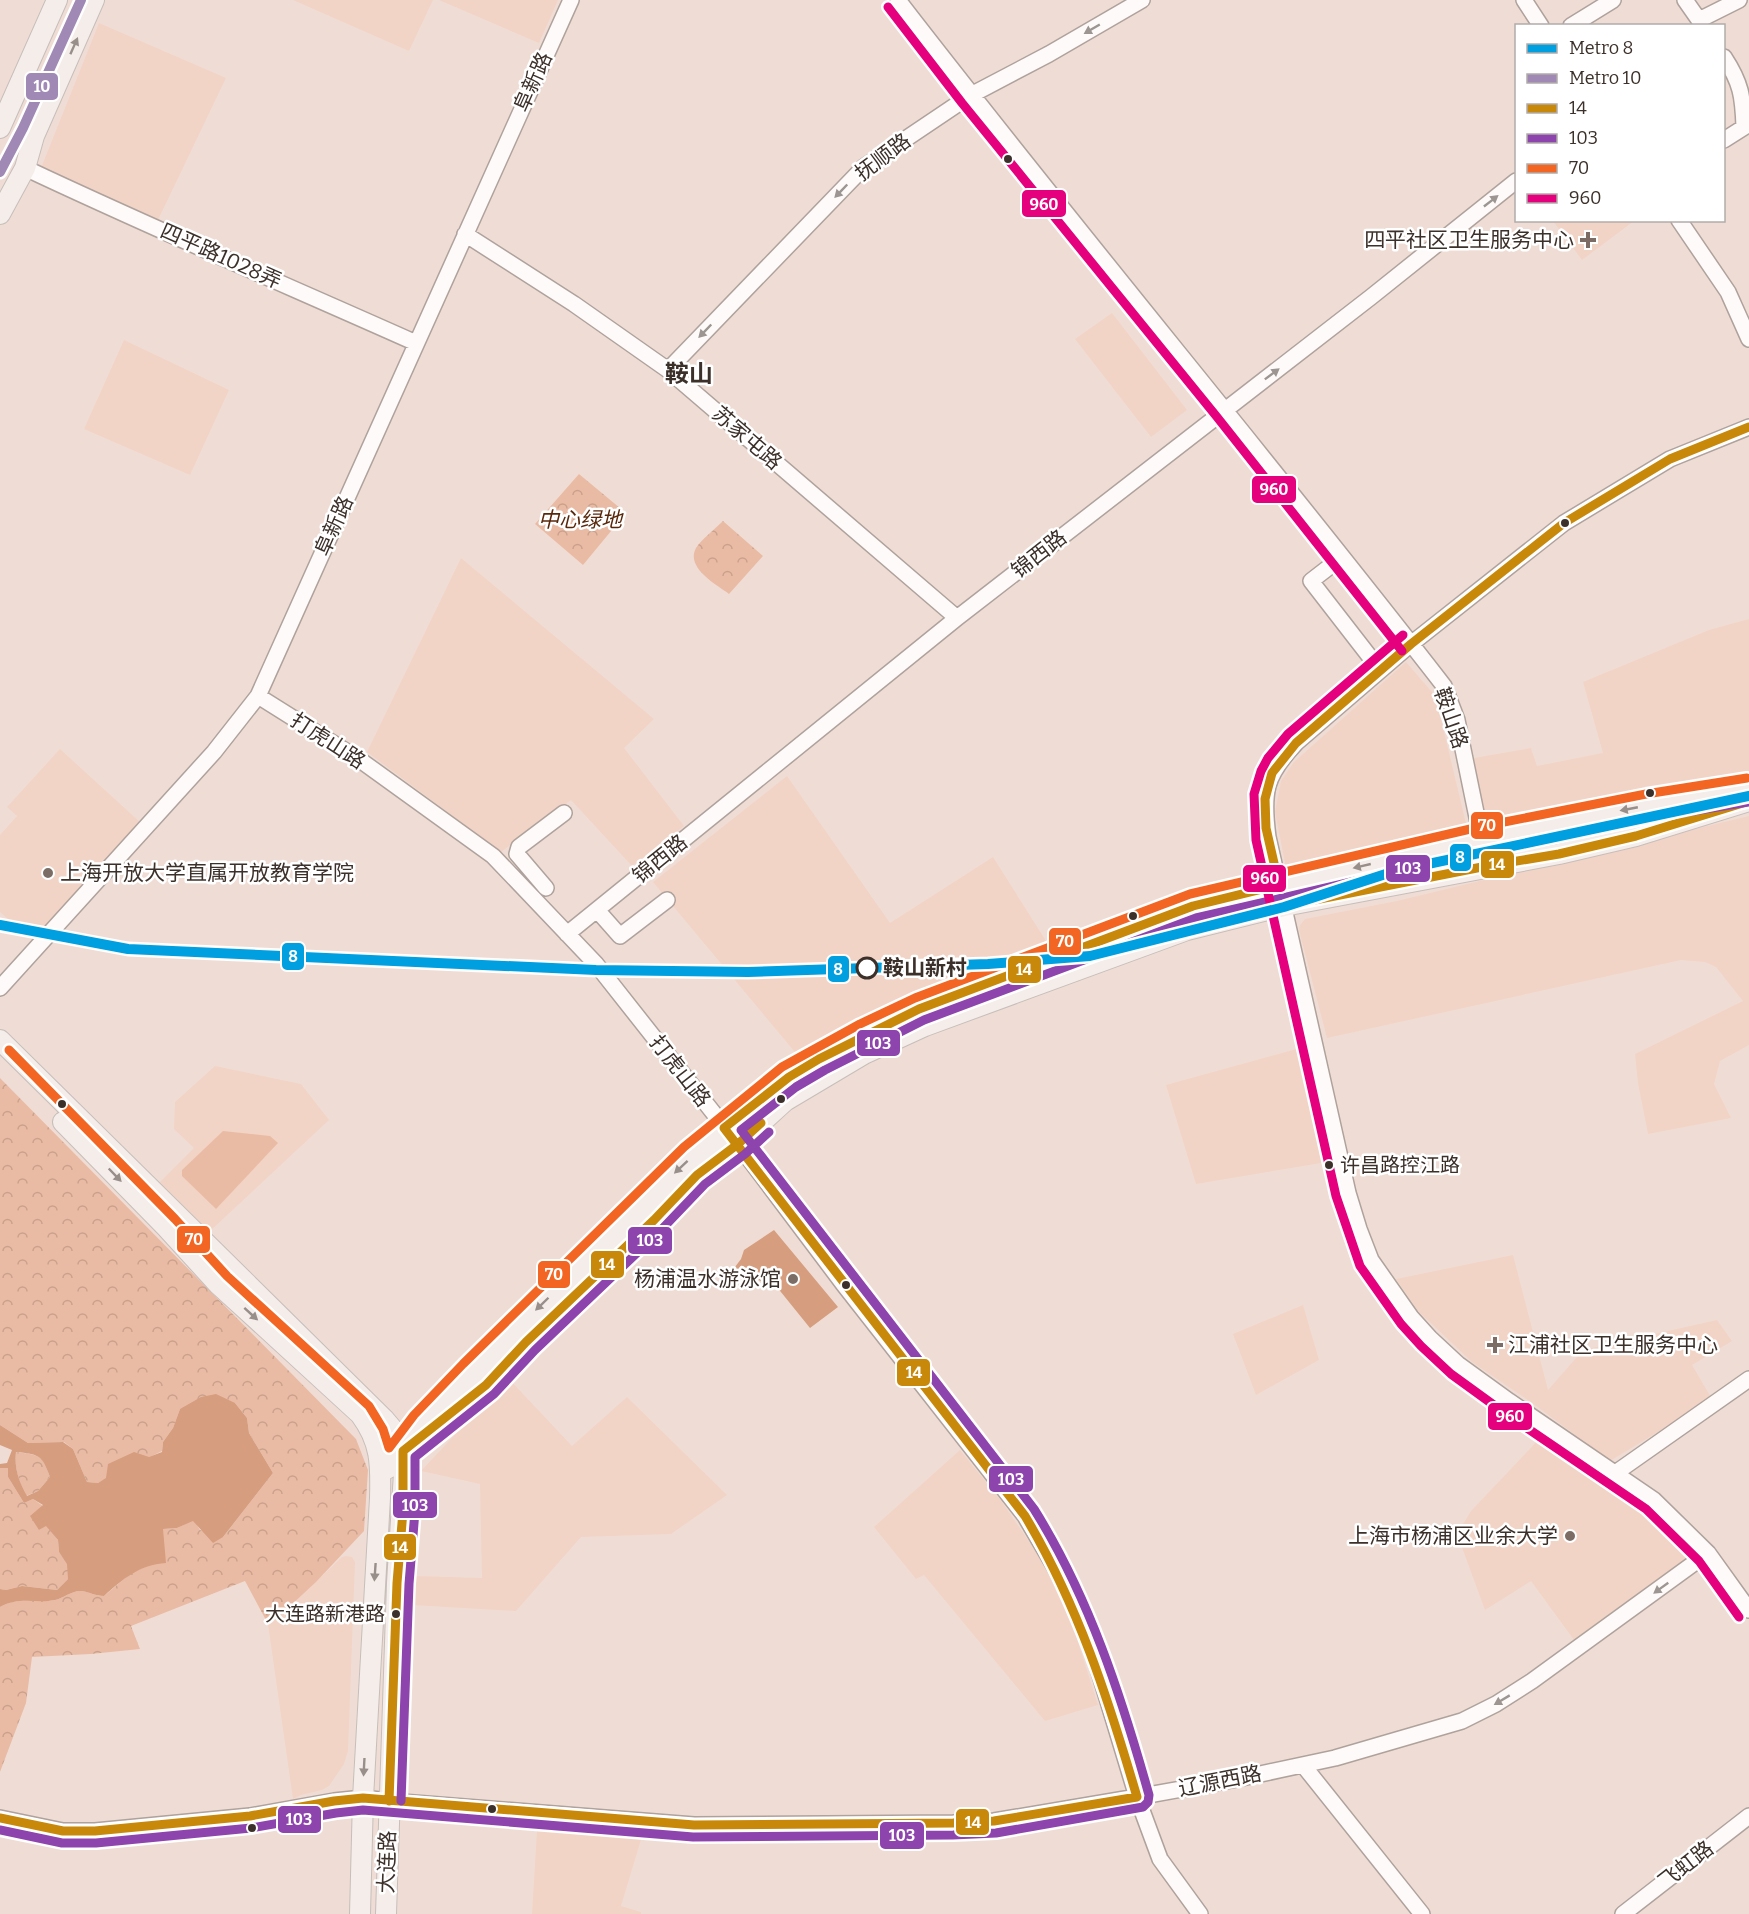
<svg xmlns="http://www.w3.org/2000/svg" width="1749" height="1914" viewBox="0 0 1749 1914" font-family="Bitter,'Noto Sans SC',serif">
<defs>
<pattern id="forest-crowns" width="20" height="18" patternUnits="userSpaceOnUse" patternTransform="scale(1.5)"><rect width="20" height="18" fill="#eabba4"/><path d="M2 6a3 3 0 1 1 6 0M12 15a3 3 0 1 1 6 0" fill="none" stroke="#caa18d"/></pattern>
</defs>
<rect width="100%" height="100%" fill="#efddd5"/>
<path fill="#f2d4c6" d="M293 0H433L409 51Z
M439 0H558L539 43Z
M99 23 226 78 158 220 41 168Z
M1553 221H1634L1582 260Z
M1112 313 1187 410 1151 437 1075 339Z
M124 340 229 390 190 475 84 429Z
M461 558 654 719 624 748 684 826 632 866 571 800 501 852 367 752Z
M1749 619V777L1500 828 1489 825 1485 820 1474 758 1531 748 1537 766 1603 753 1583 682 1709 630Z
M1406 662 1432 692 1441 719 1469 836 1287 873 1275 812 1281 781 1294 762Z
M60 749 141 823 33 941 0 912V835L17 816 7 807Z
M787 776 890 923 993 857 1048 944 898 1008 799 1057 653 882Z
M1749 816V1045L1720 1061 1714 1084 1731 1118 1648 1134 1638 1083 1635 1054 1743 1001 1716 967 1705 962 1681 960 1327 1038 1299 930 1300 925 1305 919 1397 901Z
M1304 1047 1333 1161 1196 1184 1166 1085Z
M215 1066 301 1084 329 1120 209 1232 159 1183 194 1148 174 1129 175 1102Z
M1513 1255 1548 1390 1583 1350 1717 1320 1732 1341 1692 1365 1712 1399 1610 1461 1535 1405 1472 1362 1418 1311 1396 1279Z
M1303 1305 1319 1360 1256 1395 1233 1334Z
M508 1378 572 1446 627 1397 727 1495 671 1534 581 1537 516 1611 412 1605 415 1576 482 1578 480 1484 421 1471Z
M1542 1436 1603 1482 1660 1516 1683 1538 1689 1547 1686 1559 1574 1640 1531 1581 1485 1610 1457 1534 1471 1511Z
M960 1450 1002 1502 1032 1546 1066 1604 1098 1705 1045 1721 924 1575 916 1579 874 1527Z
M346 1556 352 1557 355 1562 348 1751 344 1764 329 1786 322 1790 301 1795 293 1799 268 1624 288 1608 342 1557Z
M538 1814 646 1823 621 1906 641 1912V1914H532Z"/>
<path fill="#eabba4" d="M223 1131 270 1136 278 1143 216 1209 182 1176V1170Z"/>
<path fill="url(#forest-crowns)" d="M579 474 626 513 583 565 535 524Z
M723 521 763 556 729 594C717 585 685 568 696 548 702 539 715 529 723 521Z
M0 1078 356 1439 368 1470 364 1531 316 1582 288 1608 268 1624 245 1581 131 1626 140 1649 91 1654 32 1657 26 1703 0 1772V1607C21 1595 36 1604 55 1600 64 1598 72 1590 82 1591 89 1592 96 1596 104 1596L131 1573 152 1564 163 1529 177 1528 194 1520 200 1530 223 1537 273 1473 249 1433 247 1418 235 1403 180 1409 173 1428 163 1442 162 1451 98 1483 87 1482 73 1449 64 1442 28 1443 0 1425Z
M16 1452C39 1455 42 1454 50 1477L38 1491 26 1496C19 1481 14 1469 16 1452Z
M0 1468H8V1477L24 1503 33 1499 43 1506 39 1530 46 1525 58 1540 59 1552 68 1564V1579L57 1590 22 1586 6 1590 0 1589Z"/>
<path fill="#d69d7f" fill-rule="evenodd" d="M774 1230 838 1307 810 1328 768 1276 760 1281 751 1271 744 1277 735 1267 741 1259 744 1250Z
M216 1394 235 1403 247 1418 249 1433 273 1473 223 1537 213 1543 193 1521 177 1528 163 1529 166 1563C139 1565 123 1579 104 1596 96 1596 89 1592 82 1591 72 1590 64 1598 55 1600 36 1604 20 1596 0 1607V1589L6 1590 22 1586 57 1590 68 1579 67 1564 59 1552 58 1540 46 1526 39 1530 30 1516 43 1505 33 1499 24 1503 8 1477V1468H0V1464L7 1463 12 1450 0 1445V1425L28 1443 63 1442 73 1449 87 1482 98 1483 106 1478 108 1464 134 1452 149 1457 162 1452 163 1442 173 1428 180 1409 201 1397ZM16 1452C39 1454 42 1455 50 1477L38 1491 27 1496C19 1482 14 1468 16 1452Z"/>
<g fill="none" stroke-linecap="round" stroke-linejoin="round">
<defs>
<path id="minor" d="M898 0C1076 231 1265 455 1444 686L1457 720 1487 866
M1524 0 1541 26
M1685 0 1699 20 1739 0
M1571 26 1613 0
M1724 57C1741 83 1743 96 1744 127
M1724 140 1749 124
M25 168C154 229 286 285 416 343
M1679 220 1728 292 1749 339
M465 234 574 304 668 370 957 618
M668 370 864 167 971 95 1049 54 1142 0
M1749 427 1670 459 1564 523 1411 644 1296 743C1265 776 1262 792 1268 837L1348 1193 1359 1229 1371 1260 1411 1317 1430 1338 1458 1364 1509 1401 1654 1500 1708 1553 1749 1610
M1342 557 1311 581 1380 670
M258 696 360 760 493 856 596 964 738 1144 844 1285 1025 1516 1056 1569 1076 1609 1094 1655 1137 1797 1160 1859 1200 1914
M546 888 517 854 519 847 564 813
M597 910 620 936 667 900
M567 934 957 618 1371 297 1516 181
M0 988 214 752 258 696 571 0
M1614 1474 1749 1379
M1303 1765 1422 1914
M0 1818 63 1831H95L250 1816 334 1801 363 1798 389 1801 694 1825 953 1823 994 1821 1137 1797 1237 1779 1335 1758 1462 1721 1496 1704 1532 1681 1708 1553
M1623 1914 1749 1816"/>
<path id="major" d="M0 128 57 0
M0 214 25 168 34 136 94 0
M0 1040 384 1419 395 1432 400 1442 403 1451 404 1473 397 1583 386 1914
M63 1122 166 1227 218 1284 360 1414C381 1442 381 1464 380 1498L363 1798 360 1914
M429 1431 486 1385 526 1342 654 1220 697 1175 738 1144 785 1101 864 1054 925 1026 1187 930 1284 906 1559 854 1636 836 1749 801
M381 1472 390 1467 423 1423 472 1372 692 1156 789 1077 865 1035 919 1009 1193 906 1481 839 1648 806 1749 790"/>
</defs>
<use href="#minor" stroke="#afa29c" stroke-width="18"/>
<use href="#major" stroke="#c7beba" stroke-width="22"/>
<use href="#minor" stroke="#fdfaf9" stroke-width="15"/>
<use href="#major" stroke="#f4ede9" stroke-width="20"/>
<defs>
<path id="bus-1" d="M1243 916 1284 906 1487 866 1559 854 1636 836 1749 801
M389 1801 397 1583 403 1511V1451L486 1385 526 1342 654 1220 697 1175 738 1144 761 1123
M0 1818 63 1831H95L250 1816 334 1801 363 1798 694 1825 953 1823 994 1821 1137 1797C1108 1698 1078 1605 1025 1516L724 1128 789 1077 819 1059 919 1009 1193 906 1279 885 1266 828 1265 799 1272 773 1296 743 1411 644 1564 523 1670 459 1749 427"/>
<path id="bus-2" d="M401 1801 409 1584 415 1511V1457L494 1394 535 1350 662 1229 705 1184 745 1154 769 1132
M0 1830 62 1843H96L251 1828 336 1813 363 1810 693 1837 953 1835 996 1833 1143 1807 1148 1802 1149 1795C1121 1695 1089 1597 1034 1509L741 1130 796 1087 825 1070 924 1020 1196 918 1484 851 1650 818 1749 802"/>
<path id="bus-3" d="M9 1050 175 1219 227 1276 369 1406 383 1429 389 1448 414 1415 463 1364 684 1147 782 1067 860 1024 915 998 1190 894 1479 827 1646 794 1747 778"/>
<path id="bus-4" d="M888 7 962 103 1217 417 1402 651
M1403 635 1288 734 1268 758 1261 771 1254 794 1256 840 1336 1196 1360 1266 1401 1324 1421 1346 1451 1374 1502 1411 1646 1509 1699 1561 1739 1617"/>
</defs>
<use href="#bus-1" stroke="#fff" stroke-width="14"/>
<use href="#bus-2" stroke="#fff" stroke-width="14"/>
<use href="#bus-3" stroke="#fff" stroke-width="14"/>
<use href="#bus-4" stroke="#fff" stroke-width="14"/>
<use href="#bus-1" stroke="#c8880a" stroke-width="9"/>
<use href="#bus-2" stroke="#8e44ad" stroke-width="9"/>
<use href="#bus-3" stroke="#f26522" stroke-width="9"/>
<use href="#bus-4" stroke="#e5007d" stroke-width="9"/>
<defs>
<path id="metro-1" d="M0 925 128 949 596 970 748 972 988 964 1090 956 1284 907 1395 871 1749 796"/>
<path id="metro-2" d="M0 172 23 128 81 0"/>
</defs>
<use href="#metro-1" stroke="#fff" stroke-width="15"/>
<use href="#metro-2" stroke="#fff" stroke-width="15"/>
<use href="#metro-1" stroke="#009fdf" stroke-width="10"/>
<use href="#metro-2" stroke="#a089b4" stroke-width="10"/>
</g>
<defs><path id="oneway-solid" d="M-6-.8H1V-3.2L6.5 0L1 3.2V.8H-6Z" transform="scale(1.5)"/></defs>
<g fill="#9c9592">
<use href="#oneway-solid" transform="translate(1092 29) rotate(150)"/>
<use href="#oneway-solid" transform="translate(841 191) rotate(134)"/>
<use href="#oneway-solid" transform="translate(1491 201) rotate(-38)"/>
<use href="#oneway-solid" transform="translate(705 331) rotate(134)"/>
<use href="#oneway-solid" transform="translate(1272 374) rotate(-37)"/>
<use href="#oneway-solid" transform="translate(1661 1588) rotate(144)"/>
<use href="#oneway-solid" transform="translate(1502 1700) rotate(149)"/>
</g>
<g fill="#988e8a">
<use href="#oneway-solid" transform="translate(74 46) rotate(-66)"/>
<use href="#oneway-solid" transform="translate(1629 809) rotate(169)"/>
<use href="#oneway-solid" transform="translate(1362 866) rotate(167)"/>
<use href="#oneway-solid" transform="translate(681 1167) rotate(137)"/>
<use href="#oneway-solid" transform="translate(115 1175) rotate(46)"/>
<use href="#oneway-solid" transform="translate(542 1304) rotate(136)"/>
<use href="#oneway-solid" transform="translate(251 1314) rotate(42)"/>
<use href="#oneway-solid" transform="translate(375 1572) rotate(94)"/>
<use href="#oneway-solid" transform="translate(364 1767) rotate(93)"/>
</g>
<g fill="#3c302a" stroke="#fff" stroke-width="2">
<circle cx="1008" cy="159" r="5"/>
<circle cx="1565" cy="523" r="5"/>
<circle cx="1650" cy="793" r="5"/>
<circle cx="1133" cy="916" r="5"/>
<circle cx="781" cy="1099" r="5"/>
<circle cx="62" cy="1104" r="5"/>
<circle cx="1329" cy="1165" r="5"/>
<circle cx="846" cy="1285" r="5"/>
<circle cx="396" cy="1614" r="5"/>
<circle cx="492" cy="1809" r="5"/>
<circle cx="252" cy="1828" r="5"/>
</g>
<g fill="#7b6d66" stroke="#fff" stroke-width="2">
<path d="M1585 231h6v6h6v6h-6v6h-6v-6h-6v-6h6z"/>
<circle cx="48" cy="873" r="6"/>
<circle cx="793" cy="1279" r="6"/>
<path d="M1492 1336h6v6h6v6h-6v6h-6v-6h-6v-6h6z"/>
<circle cx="1570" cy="1536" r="6"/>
</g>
<circle fill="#fff" stroke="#3c302a" stroke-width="3" cx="867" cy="968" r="10"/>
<g text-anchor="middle" stroke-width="5" stroke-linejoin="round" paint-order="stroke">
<g font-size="20" fill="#3c302a" stroke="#fff" text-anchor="start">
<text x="1340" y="1172">许昌路控江路</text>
<text x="385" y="1621" text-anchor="end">大连路新港路</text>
</g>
<g font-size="21" fill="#3c302a" stroke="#fff">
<text transform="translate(533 82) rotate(-66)" y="7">阜新路</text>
<text transform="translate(883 157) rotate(-37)" y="7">抚顺路</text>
<text transform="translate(221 256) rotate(24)" y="7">四平路1028弄</text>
<text transform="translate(747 438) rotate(41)" y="7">苏家屯路</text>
<text transform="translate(334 526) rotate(-66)" y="7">阜新路</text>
<text transform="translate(1039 554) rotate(-38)" y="7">锦西路</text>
<text transform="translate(1451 718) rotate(71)" y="7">鞍山路</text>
<text transform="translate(328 741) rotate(33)" y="7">打虎山路</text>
<text transform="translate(660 859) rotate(-39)" y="7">锦西路</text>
<text transform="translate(680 1071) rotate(52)" y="7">打虎山路</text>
<text transform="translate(1220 1781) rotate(-11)" y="7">辽源西路</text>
<text transform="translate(387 1862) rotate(-88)" y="7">大连路</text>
<text transform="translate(1686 1865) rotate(-38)" y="7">飞虹路</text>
</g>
<g font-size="21" fill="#3c302a" stroke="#fff" text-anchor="end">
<text x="1574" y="247">四平社区卫生服务中心</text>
<text x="60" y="880" text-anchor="start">上海开放大学直属开放教育学院</text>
<text x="781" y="1286">杨浦温水游泳馆</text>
<text x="1508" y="1352" text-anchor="start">江浦社区卫生服务中心</text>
<text x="1558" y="1543">上海市杨浦区业余大学</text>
</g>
<g font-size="21" font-style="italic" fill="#59280b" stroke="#fff">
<text x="580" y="527">中心绿地</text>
</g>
<g font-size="21" font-weight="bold" fill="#3c302a" stroke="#fff" text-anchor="start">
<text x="883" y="975">鞍山新村</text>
</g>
<g font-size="24" font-weight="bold" fill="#3c302a" stroke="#fff">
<text x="689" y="382">鞍山</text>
</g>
</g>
<g stroke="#fff" stroke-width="2">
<rect x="25" y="72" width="34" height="29" rx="6" fill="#a089b4"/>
<rect x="1021" y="189" width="46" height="29" rx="6" fill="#e5007d"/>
<rect x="1251" y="475" width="46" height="29" rx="6" fill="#e5007d"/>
<rect x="1470" y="811" width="34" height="29" rx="6" fill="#f26522"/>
<rect x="1449" y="843" width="23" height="29" rx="6" fill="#009fdf"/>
<rect x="1480" y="850" width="35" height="29" rx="6" fill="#c8880a"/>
<rect x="1385" y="854" width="46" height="29" rx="6" fill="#8e44ad"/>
<rect x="1242" y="864" width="45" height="29" rx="6" fill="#e5007d"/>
<rect x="1048" y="927" width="34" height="29" rx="6" fill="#f26522"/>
<rect x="281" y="942" width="24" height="29" rx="6" fill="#009fdf"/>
<rect x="827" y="955" width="23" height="28" rx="6" fill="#009fdf"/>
<rect x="1007" y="955" width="35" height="29" rx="6" fill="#c8880a"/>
<rect x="856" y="1029" width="45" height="28" rx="6" fill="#8e44ad"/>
<rect x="176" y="1225" width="35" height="29" rx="6" fill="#f26522"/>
<rect x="627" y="1226" width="46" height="29" rx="6" fill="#8e44ad"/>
<rect x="590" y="1250" width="35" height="29" rx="6" fill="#c8880a"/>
<rect x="537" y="1260" width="34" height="29" rx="6" fill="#f26522"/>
<rect x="896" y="1358" width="35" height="29" rx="6" fill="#c8880a"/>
<rect x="1487" y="1402" width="46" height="29" rx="6" fill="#e5007d"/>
<rect x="988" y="1465" width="46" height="28" rx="6" fill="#8e44ad"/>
<rect x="392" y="1491" width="46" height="28" rx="6" fill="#8e44ad"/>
<rect x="383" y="1533" width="34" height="28" rx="6" fill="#c8880a"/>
<rect x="277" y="1805" width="45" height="29" rx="6" fill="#8e44ad"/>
<rect x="955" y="1808" width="35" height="28" rx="6" fill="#c8880a"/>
<rect x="879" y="1821" width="46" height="29" rx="6" fill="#8e44ad"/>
</g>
<g font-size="16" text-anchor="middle" font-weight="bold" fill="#fff">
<text x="42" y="92">10</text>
<text x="1044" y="210">960</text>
<text x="1274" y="495">960</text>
<text x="1487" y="831">70</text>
<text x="1460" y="863">8</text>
<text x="1497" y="870">14</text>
<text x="1408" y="874">103</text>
<text x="1265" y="884">960</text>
<text x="1065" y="947">70</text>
<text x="293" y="962">8</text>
<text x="838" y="975">8</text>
<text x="1024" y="975">14</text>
<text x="878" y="1049">103</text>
<text x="194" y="1245">70</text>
<text x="650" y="1246">103</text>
<text x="607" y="1270">14</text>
<text x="554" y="1280">70</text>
<text x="914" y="1378">14</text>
<text x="1510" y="1422">960</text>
<text x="1011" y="1485">103</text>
<text x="415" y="1511">103</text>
<text x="400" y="1553">14</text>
<text x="299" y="1825">103</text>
<text x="973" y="1828">14</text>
<text x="902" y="1841">103</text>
</g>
<rect x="1515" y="24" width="210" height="198" fill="#ffffff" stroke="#b1acaa" stroke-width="1.5"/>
<rect x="1527" y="44" width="30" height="9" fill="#009fdf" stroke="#b1acaa" stroke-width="1.5"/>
<text x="1569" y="54" font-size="18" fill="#3c302a">Metro 8</text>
<rect x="1527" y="74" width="30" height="9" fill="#a089b4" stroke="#b1acaa" stroke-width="1.5"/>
<text x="1569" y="84" font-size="18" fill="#3c302a">Metro 10</text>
<rect x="1527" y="104" width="30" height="9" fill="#c8880a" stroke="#b1acaa" stroke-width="1.5"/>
<text x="1569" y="114" font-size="18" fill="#3c302a">14</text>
<rect x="1527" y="134" width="30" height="9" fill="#8e44ad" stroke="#b1acaa" stroke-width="1.5"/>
<text x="1569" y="144" font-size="18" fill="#3c302a">103</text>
<rect x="1527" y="164" width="30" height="9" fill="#f26522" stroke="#b1acaa" stroke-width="1.5"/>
<text x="1569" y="174" font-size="18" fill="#3c302a">70</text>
<rect x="1527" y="194" width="30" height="9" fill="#e5007d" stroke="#b1acaa" stroke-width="1.5"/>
<text x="1569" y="204" font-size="18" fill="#3c302a">960</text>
</svg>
